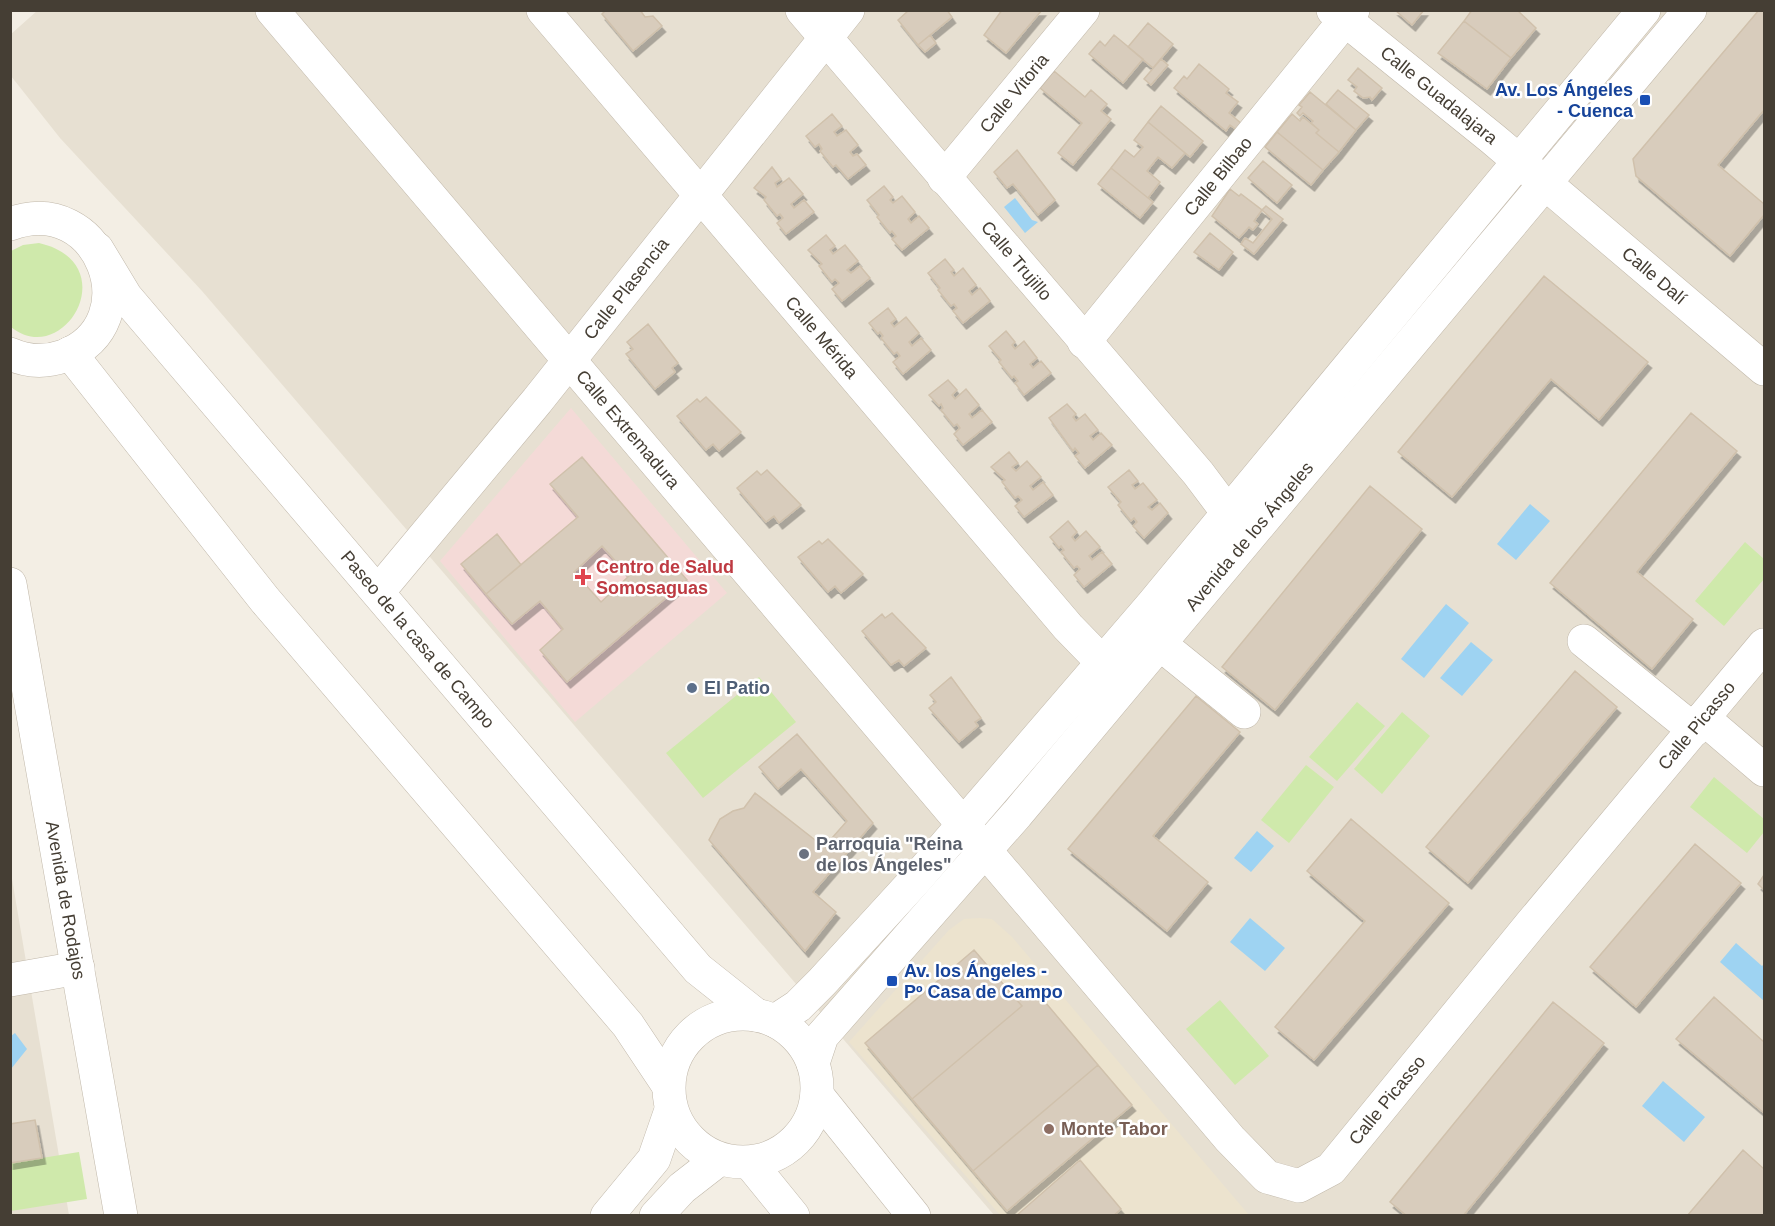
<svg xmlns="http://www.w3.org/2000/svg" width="1775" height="1226" viewBox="0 0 1775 1226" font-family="Helvetica,sans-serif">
<defs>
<filter id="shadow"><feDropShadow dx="3.5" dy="6" stdDeviation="0" flood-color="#0004"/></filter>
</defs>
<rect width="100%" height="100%" fill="#f3eee4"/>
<path fill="#e7e0d2" d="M38 10 1764 11V1215H994L202 291 60 138 11 76 10 35Z
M11 873 69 1215H11Z"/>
<path fill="#ece3ce" d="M979 918 992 919 1012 937 1249 1215H1000L849 1042 949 930 964 919Z"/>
<path fill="#f4dad7" d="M571 408 727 593 575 722 440 561Z"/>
<path fill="#cfe9ab" d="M39 243C126 263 64 370 11 327V251L23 245Z
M1745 542 1764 559V579L1724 626 1695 601Z
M759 677 796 722 703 798 666 753Z
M1357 702 1385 726 1337 781 1309 757Z
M1402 712 1430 736 1382 794 1354 769Z
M1306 765 1334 787 1289 843 1261 820Z
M1714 777 1764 819V832L1747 853 1690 807Z
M1220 1000 1269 1056 1235 1085 1186 1029Z
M79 1152 87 1199 11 1211V1163Z"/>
<path fill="#9ed3f2" d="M1015 198 1032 220 1038 222 1025 233 1004 207Z
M1530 504 1550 521 1516 560 1497 544Z
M1446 604 1469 623 1424 678 1401 659Z
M1471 642 1493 660 1462 696 1440 678Z
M1257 831 1274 846 1251 872 1234 858Z
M1250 918 1285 948 1265 971 1230 942Z
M1736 943 1762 966 1764 964V1001L1720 962Z
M15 1033 27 1049 11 1069V1036Z
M1663 1081 1705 1117 1684 1142 1642 1106Z"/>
<path fill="#d8ccbc" stroke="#d0c1ac" stroke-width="1.5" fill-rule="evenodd" filter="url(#shadow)" d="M606 10H640L645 17 653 16 662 26 633 51 602 14Z
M909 10H947L952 17 918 45 898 20Z
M1002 10H1042L1006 53 984 35Z
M1395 10H1424L1412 25Z
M1472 10H1517L1536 28 1511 58 1464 21Z
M1759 10H1764V110L1718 165 1764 204V215L1730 256 1636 176 1633 159Z
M1464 21 1511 58 1487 89 1438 53Z
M1148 23 1173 44 1153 68 1128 47Z
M930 35 936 43 925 52 918 45Z
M1114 35 1143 59 1123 83 1089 54 1100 41 1105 46Z
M1161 59 1168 65 1151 85 1144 79Z
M1199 64 1229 89 1226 93 1238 102 1229 113 1242 124 1237 130 1230 125 1226 131 1174 88 1184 76 1187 79Z
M1358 68 1382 88 1372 100 1370 97 1363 98 1354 91 1357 87 1348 80Z
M1054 71 1085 97 1091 90 1107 104 1101 111 1111 119 1073 165 1058 153 1082 123 1040 88Z
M1338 90 1369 115 1356 130 1326 104Z
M1310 92 1356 130 1339 152 1316 133 1319 130 1311 123 1313 121 1303 113 1300 116 1297 113 1302 107 1299 105Z
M1161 106 1203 141 1190 157 1148 122Z
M832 114 842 126 834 132 837 136 846 130 858 145 850 152 853 156 857 154 866 165 848 179 836 165 833 167 820 151 822 149 819 144 815 147 806 136Z
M1292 114 1300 121 1303 117 1319 130 1316 133 1339 152 1323 170 1277 132Z
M1148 122 1185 153 1172 168 1158 157 1147 171 1160 182 1148 198 1111 168 1125 150 1134 157 1143 147 1134 140Z
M1277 132 1323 170 1311 185 1265 147Z
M1017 150 1055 200 1038 215 1013 184 1007 188 994 172Z
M1263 161 1292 185 1277 203 1248 178Z
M772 167 781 179 775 183 777 187 789 178 803 194 791 204 794 208 804 200 814 212 786 234 777 223 783 218 780 214 777 216 764 200 766 197 754 188Z
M1111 168 1153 202 1140 218 1098 184Z
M884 186 893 197 890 200 893 203 902 196 915 212 908 219 911 223 919 216 929 228 902 250 892 239 896 236 892 231 890 233 877 217 879 215 867 200Z
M1230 189 1239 196 1241 194 1262 210 1254 221 1258 224 1253 230 1249 227 1239 238 1212 216Z
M1266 206 1283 219 1254 254 1241 244 1245 238 1253 243 1272 219 1262 210Z
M1210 233 1233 252 1219 270 1194 252Z
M826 235 835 246 830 250 833 254 845 245 858 261 847 270 851 273 860 266 870 278 842 301 832 289 839 283 835 279 832 282 819 266 822 264 808 250Z
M945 259 954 270 951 272 954 276 963 268 976 285 969 291 972 295 980 288 990 301 963 323 953 311 957 308 954 304 951 306 938 290 940 288 928 273Z
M1544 276 1648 362 1599 420 1551 379 1452 497 1398 452Z
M888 308 896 319 891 323 894 327 906 317 919 333 909 342 912 346 921 338 931 350 903 374 893 362 900 356 897 352 894 354 881 338 883 336 880 332 878 334 869 323Z
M648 324 678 363 672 368 675 372 655 389 626 354 633 349 627 342Z
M1006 331 1015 342 1012 345 1015 349 1024 341 1037 358 1030 364 1033 368 1041 361 1051 373 1024 395 1015 383 1018 381 1014 376 1012 378 999 362 1001 360 989 346Z
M948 380 957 390 952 395 955 399 966 389 979 405 969 414 972 418 982 410 992 422 963 445 954 434 960 428 957 424 954 426 941 410 943 408 941 404 939 406 929 395Z
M706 397 741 432 719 451 713 444 706 450 677 416 697 399 700 402Z
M1067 404 1076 414 1073 417 1076 421 1085 414 1098 430 1090 436 1093 440 1101 433 1112 445 1085 468 1075 456 1079 453 1075 448 1073 451 1049 418Z
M1691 413 1737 451 1637 572 1693 619 1652 669 1550 583Z
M1009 452 1018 463 1012 467 1016 471 1027 461 1041 477 1030 486 1033 490 1043 482 1053 495 1024 517 1015 506 1022 500 1018 496 1015 498 1002 482 1005 480 991 467Z
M582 457 687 580 567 682 540 650 563 629 540 601 512 624 486 594 578 517 550 484ZM602 546 629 576 601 602 574 572Z
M767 470 801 505 779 523 774 516 766 522 737 488 757 471 761 475Z
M1129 470 1138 481 1132 485 1135 489 1143 483 1157 500 1148 507 1152 510 1160 503 1168 513 1144 538 1133 526 1137 522 1134 518 1131 521 1118 505 1121 502 1108 487Z
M1370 486 1422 529 1275 710 1222 667Z
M1068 521 1077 532 1072 537 1075 541 1086 531 1100 547 1089 556 1092 560 1102 552 1112 564 1084 587 1074 575 1080 569 1077 566 1074 568 1061 552 1064 550 1061 546 1059 548 1050 537Z
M497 534 521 565 486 594 461 564Z
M828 539 863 574 841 593 835 586 828 592 798 557 819 541 822 544Z
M892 613 926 648 904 666 899 660 891 665 862 631 882 614 885 618Z
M1575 671 1617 707 1468 883 1426 847Z
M951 677 981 718 975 722 978 726 959 742 929 708 936 702 930 695Z
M1196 696 1240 732 1153 836 1208 882 1167 931 1068 849Z
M797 734 873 823 813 892 836 912 805 951 709 840 720 819 733 811 744 808 755 793 824 847 847 821 801 769 778 789 759 767Z
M1351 819 1449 903 1314 1060 1275 1027 1365 921 1307 871Z
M1695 844 1741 883 1636 1007 1590 967Z
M1764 875V890L1758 884Z
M974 950 1022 1006 912 1099 865 1043Z
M1020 988 1028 996 1035 990 1098 1065 973 1171 912 1099 1022 1006 1012 995Z
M1714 997 1764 1042V1113L1676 1039Z
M1553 1002 1604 1043 1463 1216H1407L1390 1202Z
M1098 1065 1132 1105 1007 1211 973 1171Z
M35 1120 42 1158 10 1163V1124Z
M1743 1150 1764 1169V1216H1687Z
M1080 1160 1121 1209 1113 1216H1016Z"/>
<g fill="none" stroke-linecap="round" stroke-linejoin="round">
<defs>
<g id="minor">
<path id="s1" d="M272 10 1230 1139 1267 1177 1299 1186 1331 1169 1531 924 1764 645"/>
<path id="s2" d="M543 10 1068 627 1103 663"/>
<path id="s3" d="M802 10 1198 473 1228 513"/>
<path id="s4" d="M1333 10 1493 139 1764 369"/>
<path id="s5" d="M944 178 1083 10"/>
<path d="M10 224C101 190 150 323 64 356 47 362 28 362 10 354"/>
<path id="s6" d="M97 249 126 297 698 969 756 1015"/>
<path id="s7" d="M1084 342 1353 10"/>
<path d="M70 353 265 600 628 1025 668 1085"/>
<path id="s8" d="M10 584 121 1216"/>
<path id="s9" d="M378 592 537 401 848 10"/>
<path d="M1584 641 1694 730"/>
<path d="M1160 644 1244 712"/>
<path d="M1703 718 1764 770"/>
<path d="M10 980 78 968"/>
<circle cx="743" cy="1088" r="74"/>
<path d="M775 1021 798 1006 822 982 919 876 1152 605 1644 10"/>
<path id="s10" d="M813 1063 822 1036 1017 814 1690 10"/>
<path d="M817 1095 914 1216"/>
<path d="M750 1163 793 1216"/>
<path d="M607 1216 654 1159 671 1110"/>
<path d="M656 1216 682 1188 718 1160"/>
</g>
</defs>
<use href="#minor" stroke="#c1b8aa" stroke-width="34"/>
<use href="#minor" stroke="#fff" stroke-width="33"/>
</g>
<g fill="#1a4fb4" stroke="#fff" stroke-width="2">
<rect x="1639" y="94" width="12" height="12" rx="3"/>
<rect x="886" y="975" width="12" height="12" rx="3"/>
</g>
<path fill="#e0444e" stroke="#fff" stroke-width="2" d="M580 568h6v6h6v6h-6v6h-6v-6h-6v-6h6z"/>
<circle fill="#5c6f8a" stroke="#fff" stroke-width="2" cx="692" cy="688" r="6"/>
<circle fill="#6b7280" stroke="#fff" stroke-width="2" cx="804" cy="854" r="6"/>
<circle fill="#8d6e63" stroke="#fff" stroke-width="2" cx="1049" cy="1129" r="6"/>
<g text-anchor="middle" stroke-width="5" stroke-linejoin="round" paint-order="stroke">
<g font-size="18" font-weight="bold" fill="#164399" stroke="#fff" text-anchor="end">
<text x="1633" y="96">Av. Los Ángeles<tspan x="1633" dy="21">- Cuenca</tspan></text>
<text x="904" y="977" text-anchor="start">Av. los Ángeles -<tspan x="904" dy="21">Pº Casa de Campo</tspan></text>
</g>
<g font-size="18" fill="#453e34" stroke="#fff">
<text dy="6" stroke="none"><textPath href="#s5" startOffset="110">Calle Vitoria</textPath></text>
<text dy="6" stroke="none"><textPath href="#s4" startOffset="136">Calle Guadalajara</textPath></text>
<text dy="6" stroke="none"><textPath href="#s7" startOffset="213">Calle Bilbao</textPath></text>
<text dy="6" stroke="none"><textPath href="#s3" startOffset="330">Calle Trujillo</textPath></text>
<text dy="6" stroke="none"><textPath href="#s4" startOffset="417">Calle Dalí</textPath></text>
<text dy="6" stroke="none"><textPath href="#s9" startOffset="392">Calle Plasencia</textPath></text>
<text dy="6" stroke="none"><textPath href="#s2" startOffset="430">Calle Mérida</textPath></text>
<text dy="6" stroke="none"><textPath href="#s1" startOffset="550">Calle Extremadura</textPath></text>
<text dy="6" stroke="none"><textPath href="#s10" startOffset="686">Avenida de los Ángeles</textPath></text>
<text dy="6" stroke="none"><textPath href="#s6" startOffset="506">Paseo de la casa de Campo</textPath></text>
<text dy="6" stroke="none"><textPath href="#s1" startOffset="2178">Calle Picasso</textPath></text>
<text dy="6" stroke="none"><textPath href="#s8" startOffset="321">Avenida de Rodajos</textPath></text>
<text dy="6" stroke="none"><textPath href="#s1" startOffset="1692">Calle Picasso</textPath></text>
</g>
<g font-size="18" font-weight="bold" fill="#be3a42" stroke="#fff" text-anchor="start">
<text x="596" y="573">Centro de Salud<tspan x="596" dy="21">Somosaguas</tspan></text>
</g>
<g font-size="18" font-weight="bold" fill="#4e5e75" stroke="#fff" text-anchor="start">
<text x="704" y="694">El Patio</text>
</g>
<g font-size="18" font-weight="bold" fill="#5b616d" stroke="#fff" text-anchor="start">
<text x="816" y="850">Parroquia "Reina<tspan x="816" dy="21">de los Ángeles"</tspan></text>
</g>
<g font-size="18" font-weight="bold" fill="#785e54" stroke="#fff" text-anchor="start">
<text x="1061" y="1135">Monte Tabor</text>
</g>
</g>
<rect width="1775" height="1226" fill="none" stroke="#453e34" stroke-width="24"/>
</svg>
